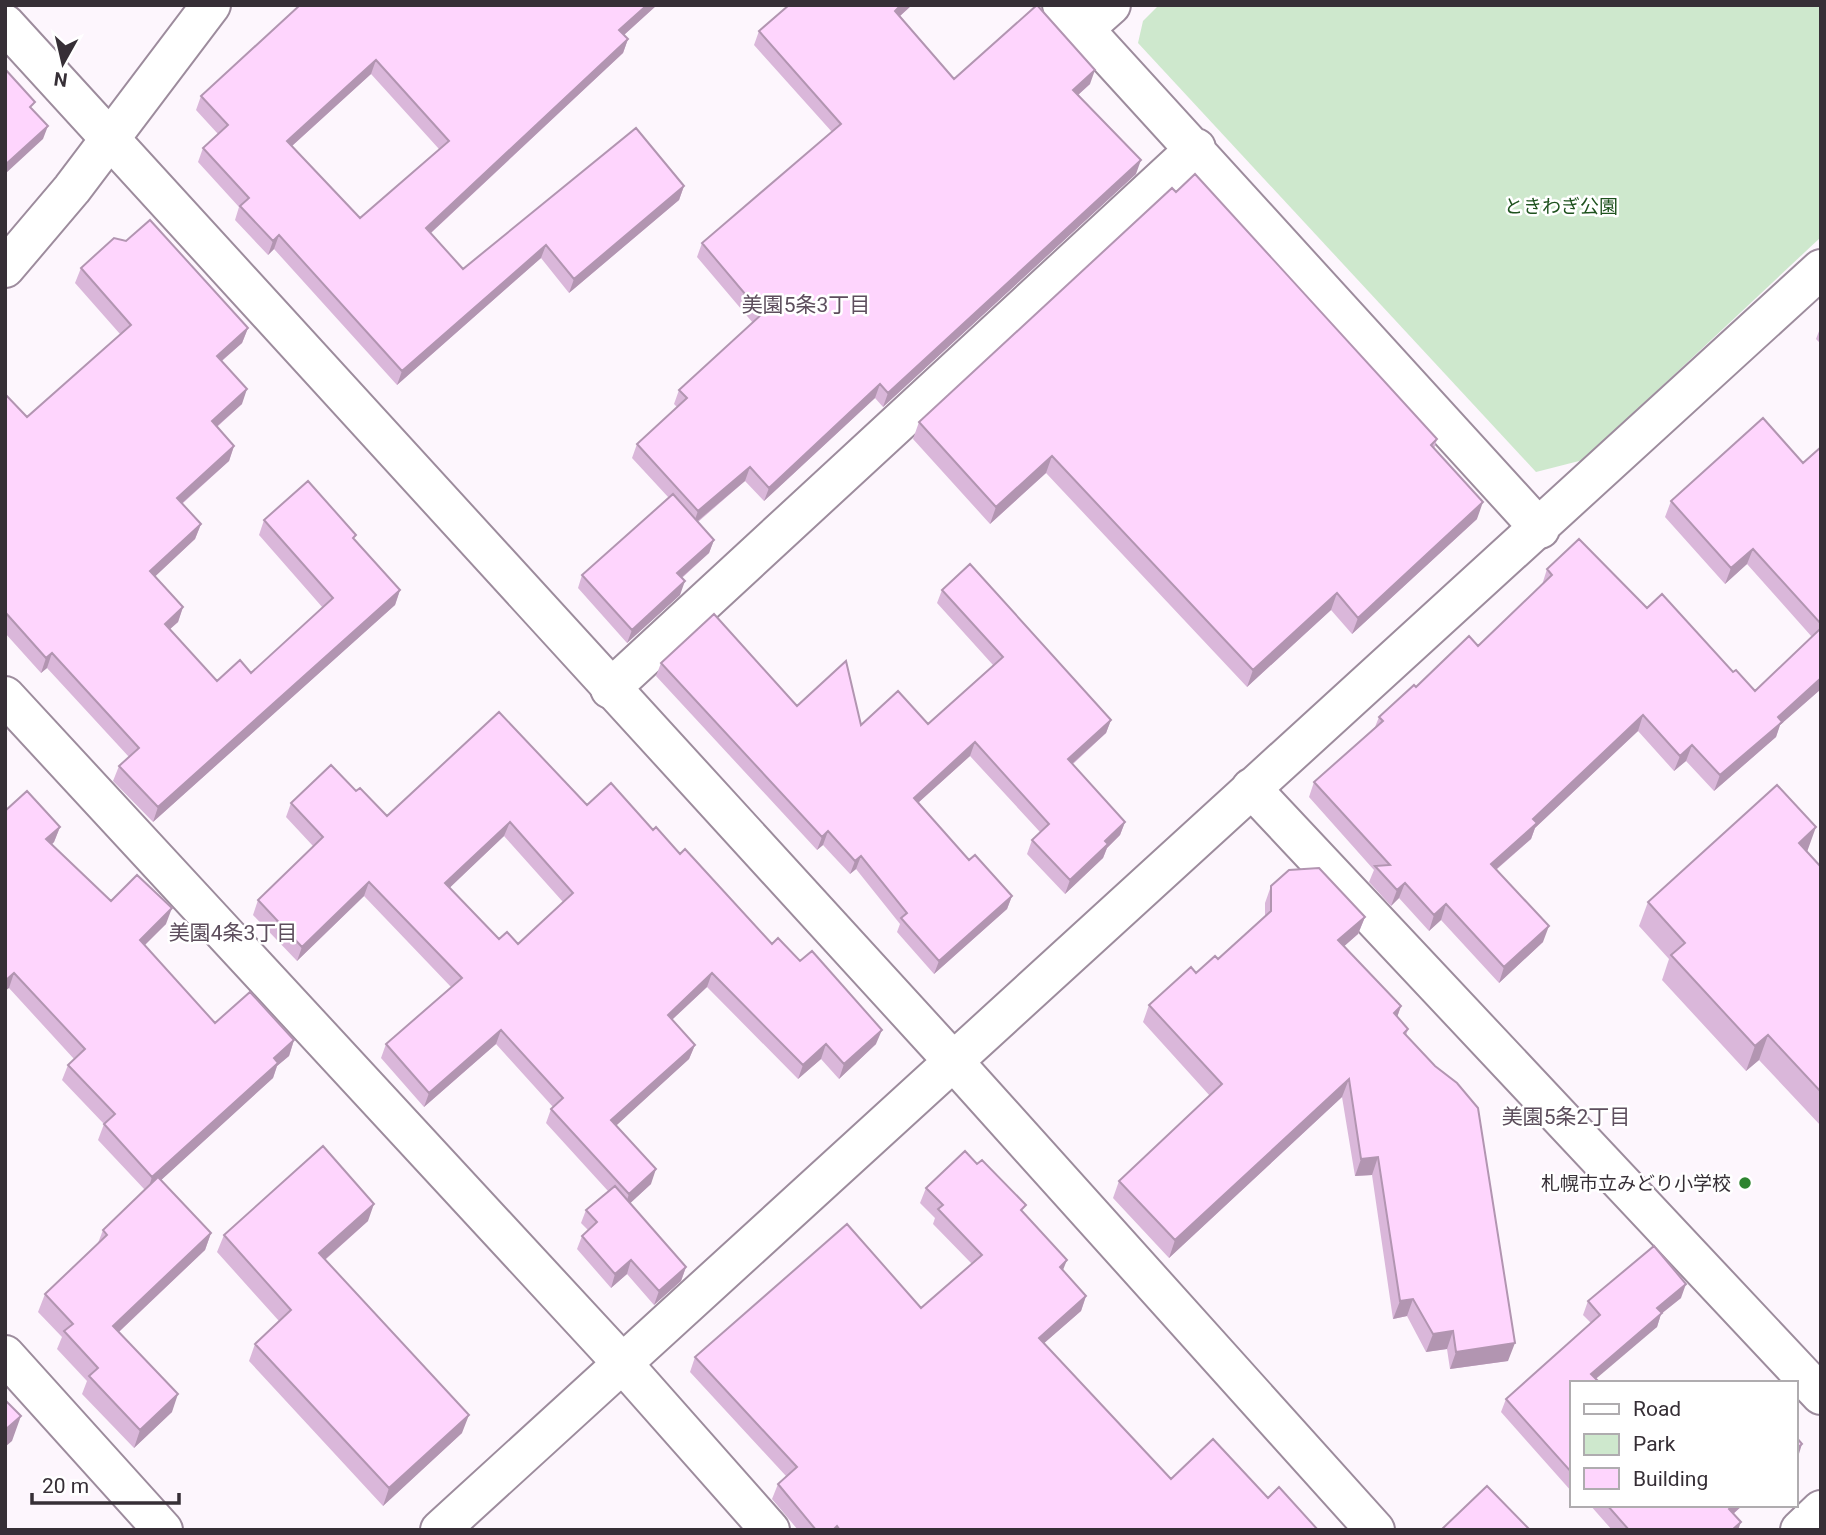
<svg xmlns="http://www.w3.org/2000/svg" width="1826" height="1535" viewBox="0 0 1826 1535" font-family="Roboto,'Noto Sans JP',sans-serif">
<rect width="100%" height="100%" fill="#fdf6fd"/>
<path fill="#cee8cd" d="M1159 5H1821V237L1583 460 1536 472 1138 43 1143 21Z"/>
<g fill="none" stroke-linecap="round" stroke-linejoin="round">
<defs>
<path id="minor" d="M1062 5 1540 529
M1084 29 1111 5
M5 268 72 189 211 5
M610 689 1196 148
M5 696 623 1364 770 1530
M1251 788 1821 1395
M5 1355 163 1530
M1800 1530 1821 1510"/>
<path id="tertiary" d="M5 24 953 1061 1375 1530
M440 1530 1821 269"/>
</defs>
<use href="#minor" stroke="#9d8c9d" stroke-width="42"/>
<use href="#tertiary" stroke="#9d8c9d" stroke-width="42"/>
<use href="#minor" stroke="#fff" stroke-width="38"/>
<use href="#tertiary" stroke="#fff" stroke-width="38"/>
</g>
<path fill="#dab7da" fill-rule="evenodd" d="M300 5H657L624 35 628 39 623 53 431 233 463 269 684 186 679 200 569 293 541 258 397 385 274 249 268 255 235 220 239 207 198 162 203 148 218 134 196 110 201 96ZM371 74 439 149 360 218 292 146Z
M789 5H912L900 16 954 79 1090 84 1078 95 1136 174 883 407 875 398 764 501 745 481 698 522 714 540 709 553 682 578 680 595 627 643 578 588 582 575 669 498 632 458 637 444 677 407 674 404 679 390 753 323 697 257 702 243 832 132 754 45 759 31Z
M81 268 248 328 242 343 222 361 242 404 217 427 234 446 229 461 182 504 201 524 195 539 155 576 183 607 178 622 170 629 217 681 251 673 323 608 259 535 264 520 354 540 400 590 395 605 153 822 113 781 119 766 129 757 47 668 41 673 5 633V394L27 417 120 334 75 283Z
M1821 326V344L1816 339Z
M919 422 1437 439 1434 449 1477 519 1352 634 1331 610 1247 687 1046 473 990 524 913 439Z
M1821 447V689L1780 725 1776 737 1714 791 1686 761 1674 771 1638 731 1535 828 1531 839 1496 870 1543 942 1499 983 1441 920 1429 931 1399 898 1391 906 1369 882 1374 870 1309 797 1314 782 1375 727 1379 717 1416 687 1478 646 1542 585 1547 569 1647 608 1733 672 1755 691 1812 637 1747 564 1725 584 1665 517 1671 501 1803 463Z
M942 590 1111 720 1106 733 1073 764 1125 822 1120 835 1107 848 1103 858 1065 894 1027 854 1032 840 1040 832 970 756 918 803 969 860 1012 896 1007 909 934 974 897 932 900 924 856 869 850 874 823 845 817 850 656 676 661 663 797 706 861 725 928 724 993 665 937 603Z
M356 791 387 816 587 805 653 830 680 854 876 1044 839 1079 821 1059 798 1079 707 987 672 1020 695 1045 689 1059 616 1125 651 1184 630 1203 686 1267 681 1281 654 1305 627 1274 611 1288 577 1249 582 1236 588 1230 581 1223 586 1210 608 1191 546 1123 551 1109 553 1107 496 1044 424 1107 381 1058 386 1044 451 987 364 896 297 961 253 915 258 900 313 846 286 817 291 803ZM504 836 563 902 518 944 499 939 449 888Z
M5 811 60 827 54 842 52 844 111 901 166 924 144 945 215 1023 294 1040 289 1056 277 1066 273 1078 161 1180 211 1233 205 1250 119 1332 172 1412 134 1448 82 1394 87 1381 57 1349 62 1337 38 1312 45 1294 98 1243 103 1230 145 1190 98 1140 104 1124 62 1080 68 1065 74 1059 9 988Z
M1807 852 1821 867V1126L1759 1060 1746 1071 1662 980 1669 959 1639 926 1648 902Z
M1271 886 1365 917 1358 934 1344 946 1401 1006 1397 1017 1408 1029 1406 1036 1508 1361 1450 1369 1447 1349 1426 1352 1407 1316 1393 1319 1372 1175 1355 1176 1342 1097 1169 1258 1113 1198 1119 1181 1210 1096 1143 1022 1149 1005 1196 973 1218 959 1265 916V903Z
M926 1188 1023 1213 1063 1270 1086 1296 1081 1311 1044 1343 1171 1479 1268 1498 1318 1530H798L772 1499 778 1484 786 1476 690 1372 695 1357 921 1308 972 1264 933 1224 935 1218 920 1203Z
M368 1221 325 1260 462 1433 383 1506 249 1361 255 1344 279 1321 217 1252 224 1235Z
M1681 1298 1661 1314 1657 1327 1572 1383V1492L1501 1412 1506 1399 1591 1323 1583 1315 1588 1301Z
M1590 1505H1743L1733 1514 1738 1530H1612Z"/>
<path fill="#b295b1" d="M647 5H657L614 44 619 30Z
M901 5H912L890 25 895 11Z
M628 39 623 53 421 242 426 228Z
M376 60 371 74 282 155 287 141Z
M1095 70 1090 84 1068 104 1073 90Z
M48 126 43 139 5 174V165Z
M1141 160 1136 174 883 407 888 393Z
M684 186 679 200 569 293 574 279Z
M279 235 274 249 268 255 273 241Z
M546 245 541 258 397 385 402 371Z
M248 328 242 343 211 370 217 356Z
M880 384 875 398 764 501 769 488Z
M247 389 242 404 206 436 212 421Z
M234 446 229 461 171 513 177 498Z
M1052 456 1046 473 990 524 996 507Z
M750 467 745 481 693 525 698 511Z
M1483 502 1477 519 1352 634 1358 618Z
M201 524 195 539 145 586 150 571Z
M714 540 709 553 672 586 677 573Z
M1753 549 1747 564 1725 584 1731 568Z
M685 581 680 595 627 643 632 630Z
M400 590 395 605 153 822 158 807Z
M1337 593 1331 610 1247 687 1253 670Z
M183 607 178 622 160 638 165 624Z
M52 653 47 668 41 673 46 658Z
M1821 678V689L1780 725 1776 737 1714 791 1720 775 1778 717Z
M1643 715 1638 731 1535 828 1531 839 1485 879 1491 864 1533 819Z
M1111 720 1106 733 1063 772 1068 759Z
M975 742 970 756 909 811 914 798Z
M1692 745 1686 761 1674 771 1680 756Z
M510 822 504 836 439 898 445 883Z
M1125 822 1120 835 1107 848 1103 858 1065 894 1070 880 1105 841Z
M60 827 54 842 41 855 46 839Z
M1816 827 1807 852 1799 843Z
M828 831 823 845 817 850 822 837Z
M861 856 856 869 850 874 855 861Z
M369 882 364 896 297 961 302 947Z
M1405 883 1399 898 1391 906 1397 890Z
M1012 896 1007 909 934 974 939 961Z
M1446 904 1441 920 1429 931 1434 915Z
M172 908 166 924 134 956 140 940Z
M1365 917 1358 934 1332 957 1338 940Z
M1549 926 1543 942 1499 983 1504 967Z
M14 973 9 988 5 991V981Z
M712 973 707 987 662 1029 668 1015Z
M1401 1006 1395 1023 1394 1013Z
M501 1030 496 1044 424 1107 429 1093Z
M882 1030 876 1044 839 1079 844 1064Z
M1768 1035 1759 1060 1746 1071 1755 1046Z
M294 1040 289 1056 277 1066 273 1078 147 1193 152 1177 274 1058Z
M826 1044 821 1059 798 1079 803 1065Z
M695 1045 689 1059 606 1135 611 1120Z
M1349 1079 1342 1097 1169 1258 1175 1240Z
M1378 1157 1372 1175 1355 1176 1361 1159Z
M656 1169 651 1184 624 1209 629 1194Z
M374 1204 368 1221 312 1271 319 1253Z
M211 1233 205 1250 106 1344 113 1326Z
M631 1260 627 1274 611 1288 615 1274Z
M1067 1260 1061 1275 1060 1267Z
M686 1267 681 1281 654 1305 659 1291Z
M1686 1284 1681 1298 1661 1314 1657 1327 1591 1383V1374L1657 1308Z
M1086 1296 1081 1311 1034 1352 1039 1338Z
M1413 1299 1407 1316 1393 1319 1400 1301Z
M1453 1331 1447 1349 1426 1352 1433 1334Z
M1515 1343 1508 1361 1450 1369 1456 1352Z
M178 1394 172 1412 134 1448 140 1430Z
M469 1415 462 1433 383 1506 389 1488Z
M21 1416 12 1441 5 1447V1430Z
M1802 1444 1798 1457 1796 1458V1449Z
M1733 1505H1743L1724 1522 1729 1509Z
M1741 1522 1738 1530H1732Z"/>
<path fill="#fed5fd" stroke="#b295b1" stroke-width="2" fill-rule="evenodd" d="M300 5H647L619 30 628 39 426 228 463 269 636 128 684 186 574 279 546 245 402 371 279 235 273 241 240 206 249 198 203 148 228 125 201 96ZM376 60 449 141 360 218 287 141Z
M789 5H901L895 11 954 79 1037 5 1095 70 1073 90 1141 160 888 393 880 384 769 488 750 467 698 511 637 444 687 398 679 390 762 314 702 243 841 124 759 31Z
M5 69 35 102 30 107 48 126 5 165Z
M1195 174 1437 439 1431 445 1483 502 1358 618 1337 593 1253 670 1052 456 996 507 919 422 1172 188 1176 192Z
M150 220 248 328 217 356 247 389 212 421 234 446 177 498 201 524 150 571 183 607 165 624 217 681 240 660 251 673 333 598 264 520 308 481 356 535 353 538 400 590 158 807 119 766 139 748 52 653 46 658 5 612V394L27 417 131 325 81 268 114 238 126 241Z
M1763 418 1803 463 1821 447V624L1753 549 1731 568 1671 501Z
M673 494 714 540 677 573 685 581 632 630 582 575Z
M1579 539 1647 608 1662 594 1733 672 1736 670 1755 691 1821 628V678L1778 717 1782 722 1720 775 1692 745 1680 756 1643 715 1533 819 1537 823 1491 864 1549 926 1504 967 1446 904 1434 915 1405 883 1397 890 1375 866 1390 865 1314 782 1383 721 1379 717 1414 685 1416 687 1469 636 1478 646 1552 575 1547 569Z
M970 564 1111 720 1068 759 1125 822 1105 841 1108 844 1070 880 1032 840 1049 824 975 742 914 798 969 860 975 855 1012 896 939 961 901 918 907 913 861 856 855 861 828 831 822 837 661 663 714 614 797 706 846 661 861 725 898 691 928 724 1003 657 942 590Z
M499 712 587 805 611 783 653 830 656 827 680 854 685 849 772 944 778 938 800 961 812 951 882 1030 844 1064 826 1044 803 1065 712 973 668 1015 695 1045 611 1120 656 1169 629 1194 551 1109 563 1098 501 1030 429 1093 386 1044 462 978 369 882 302 947 258 900 323 837 291 803 331 765 356 791 360 788 387 816ZM510 822 573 893 518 944 507 932 499 939 445 883Z
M1777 785 1816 827 1799 843 1821 867V1092L1768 1035 1755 1046 1671 955 1685 943 1648 902Z
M27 791 60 827 46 839 111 901 137 875 172 908 140 940 215 1023 250 992 294 1040 274 1058 278 1063 152 1177 104 1124 115 1114 68 1065 85 1049 14 973 5 981V811Z
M1319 868 1365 917 1338 940 1401 1006 1394 1013 1408 1029 1404 1033 1435 1066 1457 1083 1478 1108 1515 1343 1456 1352 1453 1331 1433 1334 1413 1299 1400 1301 1378 1157 1361 1159 1349 1079 1175 1240 1119 1181 1222 1084 1149 1005 1191 967 1196 973 1215 956 1218 959 1271 911V886L1289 870Z
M323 1146 374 1204 319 1253 469 1415 389 1488 255 1344 291 1310 224 1235Z
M965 1151 977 1164 982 1160 1026 1205 1021 1210 1067 1260 1060 1267 1086 1296 1039 1338 1171 1479 1213 1439 1268 1498 1279 1487 1318 1530H840L837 1526 833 1530H816L778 1484 797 1467 695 1357 847 1224 921 1308 982 1255 938 1209 943 1205 926 1188Z
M158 1177 211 1233 113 1326 178 1394 140 1430 89 1376 98 1368 64 1331 73 1324 45 1294 107 1235 103 1230Z
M615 1186 686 1267 659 1291 631 1260 615 1274 582 1236 597 1222 586 1210Z
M1654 1246 1686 1284 1657 1308 1662 1313 1591 1374 1600 1383H1572V1473L1506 1399 1600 1315 1588 1301Z
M5 1400 21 1416 5 1430Z
M1796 1437 1802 1444 1796 1449Z
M1487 1486 1530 1530H1441Z
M1607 1505H1733L1729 1509 1741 1522 1732 1530H1629Z"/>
<circle fill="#2e8330" stroke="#fff" stroke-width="2.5" cx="1745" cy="1183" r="7"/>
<g text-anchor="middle" stroke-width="5" stroke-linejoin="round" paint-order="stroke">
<g font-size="19" fill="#1e521e" stroke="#fff">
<text x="1561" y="213">ときわぎ公園</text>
</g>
<g font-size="19" fill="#362f36" stroke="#fff" text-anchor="end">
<text x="1731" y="1190">札幌市立みどり小学校</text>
</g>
<g font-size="21" fill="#5d4e5d" stroke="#fff">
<text x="806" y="312">美園5条3丁目</text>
<text x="233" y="940">美園4条3丁目</text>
<text x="1566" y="1124">美園5条2丁目</text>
</g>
</g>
<rect width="1826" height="1535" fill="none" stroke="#362f36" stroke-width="14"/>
<rect x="1570" y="1381" width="228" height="126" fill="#ffffff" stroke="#afacaf" stroke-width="2"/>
<rect x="1584" y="1404" width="35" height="10" fill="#ffffff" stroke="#afacaf" stroke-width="2"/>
<text x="1633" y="1416" font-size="21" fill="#362f36">Road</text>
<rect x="1584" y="1434" width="35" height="21" fill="#cee8cd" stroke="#afacaf" stroke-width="2"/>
<text x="1633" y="1451" font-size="21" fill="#362f36">Park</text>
<rect x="1584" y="1468" width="35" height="21" fill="#fed5fd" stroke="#afacaf" stroke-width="2"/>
<text x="1633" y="1486" font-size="21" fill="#362f36">Building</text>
<g transform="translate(63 63) rotate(188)" stroke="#ffffff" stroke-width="5" paint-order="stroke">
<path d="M0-5L12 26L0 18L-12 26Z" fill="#362f36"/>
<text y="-10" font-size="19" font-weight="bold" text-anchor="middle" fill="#362f36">N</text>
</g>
<path d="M32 1493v10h147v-10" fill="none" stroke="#362f36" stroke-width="3.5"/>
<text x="42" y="1493" font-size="21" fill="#362f36" stroke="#ffffff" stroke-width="5" paint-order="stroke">20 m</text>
</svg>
